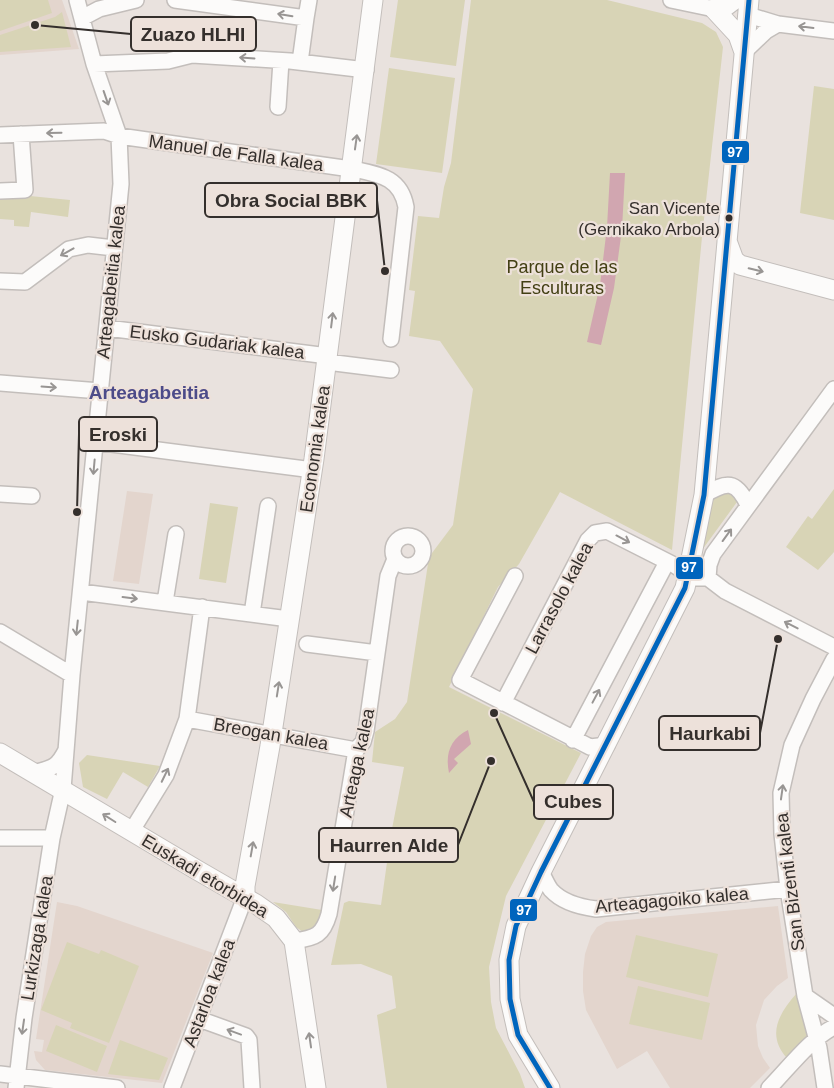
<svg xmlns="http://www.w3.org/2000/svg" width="834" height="1088" viewBox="0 0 834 1088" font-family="Arial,sans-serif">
<rect width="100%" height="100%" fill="#e9e2de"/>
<path fill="#e3d5cd" d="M0 0H62L79 49 0 55Z
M127 491 153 494 139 584 113 581Z
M57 902 77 906 213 953 162 1083 45 1070 36 1060 34 1051 42 1052 44 1040 36 1039Z
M778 906 788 978 777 986 764 1000 756 1025 758 1046 763 1058 770 1068 750 1088H670L647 1051 617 1069 586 1010 583 991V972L585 954 591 936 597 927 606 922Z"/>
<path fill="#d8d4b6" d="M0 0H48L52 13 0 31Z
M398 0H465L456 66 390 57Z
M471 0H607L702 23 716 32 723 47 702 237 672 550 560 492 519 564 498 587 449 687 581 753 506 896 489 967 491 1002 496 1028 520 1074 525 1088H387L377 1015 396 1008 392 976 361 964 331 965 344 903 349 901 381 905 391 834 404 767 372 762 375 732 395 719 407 702 429 557 453 525 473 389 440 341 409 336 415 291 409 290 418 216 439 218 444 187 451 163Z
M62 12 71 47 0 52V35L55 17Z
M389 68 455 78 442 173 376 164Z
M814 86 834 89V220L800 213Z
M20 195 70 200 68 217 31 212 29 227 14 226V220L0 219V196Z
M834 489V552L818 570 786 547 808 516 812 519Z
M727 491 738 497 737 502 702 550 712 497Z
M210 503 238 507 226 583 199 579Z
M87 755 160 766 148 787 123 772 107 799 83 787 79 763Z
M273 902 322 910 316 926 303 932 296 927 286 912Z
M636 935 718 954 708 997 626 977Z
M67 942 99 954 101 950 139 966 109 1043 70 1028 72 1023 41 1010Z
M638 986 710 1003 702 1040 629 1024Z
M797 993 808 1035 787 1058C766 1035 779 1013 797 993Z
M56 1025 107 1046 97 1072 46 1051Z
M120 1040 168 1058 159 1080 108 1074Z"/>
<path fill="#d1a6b0" d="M610 173H625L622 229 614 288 601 345 587 342 600 285 607 227Z
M468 730 471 744 454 759 458 763 449 773C445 754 450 739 468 730Z"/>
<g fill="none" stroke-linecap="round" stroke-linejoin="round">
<defs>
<path id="minor" d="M175 0 306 18 300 62
M671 0 714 9
M748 15 778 24 834 31
M82 18 99 9 136 0
M306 18 309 0
M744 52 766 31 778 24
M94 64 168 61 192 55 290 61 366 70
M278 107 281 61
M0 135 104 131 119 136 358 170C382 175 401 179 406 207L391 339
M0 191 25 190 21 134
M0 281 25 282 69 249 88 245 114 248
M107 328 328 356
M327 362 391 370
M0 383 100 391
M96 442 313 470
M0 494 32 496
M704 495C727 481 736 480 748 505
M393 551a15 15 0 1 1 30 0a15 15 0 1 1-30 0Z
M515 576 460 680 590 747 607 745
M708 578 709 565 713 554 834 389
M81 592 289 619
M165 602 176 534
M252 614 268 506
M0 632 72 675
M307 644 377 653
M503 703 588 540 595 533 607 531 674 565 694 578H708L725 591 834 647
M187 719 356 750
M573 740 667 562
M33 773C52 768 57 768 66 750
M131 832 166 775 187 719 202 607
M0 838H52
M541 872C544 877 547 885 551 890 562 902 580 907 596 909L788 889
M294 941C316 938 323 935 329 914L356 750 363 742 366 731 388 576 395 559
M805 996 834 1016
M199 1019 246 1036 249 1040 252 1088
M0 1074 117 1088
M16 1088 24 1018 52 838 63 789 72 675 121 184 119 136 94 64 77 0
M172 1088 245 897
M769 1088C787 1070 811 1038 834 1027
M825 1088 819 1048 805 996 788 889 782 834 781 793 792 745 813 699 834 659"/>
<path id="tertiary" d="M714 9 738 35 744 52
M714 9 726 6 734 0
M727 241 734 260 740 265 834 290
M0 753 197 870 256 904 276 918 294 941 316 1088
M245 897V886L270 746 314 459 373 0
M550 1088 518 1035 510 999 509 960 516 926 541 872 685 588 704 495 749 0"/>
</defs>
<use href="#minor" stroke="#c3bebb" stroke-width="18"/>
<use href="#tertiary" stroke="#c3bebb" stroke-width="21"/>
<use href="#minor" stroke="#fcfbfa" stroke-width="15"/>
<use href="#tertiary" stroke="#fcfbfa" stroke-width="19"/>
<defs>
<path id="bus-1" d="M550 1088 518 1035 510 999 509 960 516 926 541 872 685 588 704 495 749 0"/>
</defs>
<use href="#bus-1" stroke="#ede1da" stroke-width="9"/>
<use href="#bus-1" stroke="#0065bd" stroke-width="5"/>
</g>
<defs><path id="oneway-shaft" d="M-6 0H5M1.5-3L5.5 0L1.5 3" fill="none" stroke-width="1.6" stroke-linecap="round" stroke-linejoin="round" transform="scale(1.25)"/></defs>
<g stroke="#989593">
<use href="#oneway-shaft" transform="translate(285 15) rotate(-171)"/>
<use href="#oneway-shaft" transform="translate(806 27) rotate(-173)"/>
<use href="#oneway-shaft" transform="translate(247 58) rotate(-176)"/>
<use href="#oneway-shaft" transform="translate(106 98) rotate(71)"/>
<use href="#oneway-shaft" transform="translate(54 133) rotate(179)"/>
<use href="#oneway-shaft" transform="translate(356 142) rotate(-82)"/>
<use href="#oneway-shaft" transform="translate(67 252) rotate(151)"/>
<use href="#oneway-shaft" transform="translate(756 270) rotate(13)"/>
<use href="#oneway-shaft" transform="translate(332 320) rotate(-83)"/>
<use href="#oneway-shaft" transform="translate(49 387) rotate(4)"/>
<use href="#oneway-shaft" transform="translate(94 467) rotate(95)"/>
<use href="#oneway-shaft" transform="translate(727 535) rotate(-54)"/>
<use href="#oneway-shaft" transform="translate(623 539) rotate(28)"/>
<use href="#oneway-shaft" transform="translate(130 598) rotate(7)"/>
<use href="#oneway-shaft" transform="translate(791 625) rotate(-153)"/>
<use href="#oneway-shaft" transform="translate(77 628) rotate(96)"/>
<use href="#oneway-shaft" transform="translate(278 689) rotate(-81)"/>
<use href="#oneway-shaft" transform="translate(596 696) rotate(-62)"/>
<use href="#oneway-shaft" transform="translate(165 775) rotate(-64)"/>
<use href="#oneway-shaft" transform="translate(782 792) rotate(-82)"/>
<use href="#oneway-shaft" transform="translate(109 818) rotate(-148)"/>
<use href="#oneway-shaft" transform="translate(252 849) rotate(-80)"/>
<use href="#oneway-shaft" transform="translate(334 884) rotate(99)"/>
<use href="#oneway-shaft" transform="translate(23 1027) rotate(98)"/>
<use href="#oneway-shaft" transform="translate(234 1032) rotate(-160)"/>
<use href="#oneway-shaft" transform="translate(310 1040) rotate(-98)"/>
</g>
<circle fill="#342f2c" stroke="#ede1da" stroke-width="2" cx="729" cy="218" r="4.5"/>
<g text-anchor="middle" stroke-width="4.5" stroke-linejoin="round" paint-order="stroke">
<g font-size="17" fill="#342f2c" stroke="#ede1da" text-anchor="end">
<text x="720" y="214">San Vicente<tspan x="720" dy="21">(Gernikako Arbola)</tspan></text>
</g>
<g font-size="18" fill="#342f2c" stroke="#ede1da">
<text transform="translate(236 153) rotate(8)" y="6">Manuel de Falla kalea</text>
<text transform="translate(111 282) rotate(-84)" y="6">Arteagabeitia kalea</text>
<text transform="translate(217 342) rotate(7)" y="6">Eusko Gudariak kalea</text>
<text transform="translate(315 449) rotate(-82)" y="6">Economia kalea</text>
<text transform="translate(559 598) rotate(-62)" y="6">Larrasolo kalea</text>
<text transform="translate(271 734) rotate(10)" y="6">Breogan kalea</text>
<text transform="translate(357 763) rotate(-78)" y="6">Arteaga kalea</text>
<text transform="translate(205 876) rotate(31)" y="6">Euskadi etorbidea</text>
<text transform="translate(790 882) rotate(-97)" y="6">San Bizenti kalea</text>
<text transform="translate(672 900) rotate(-5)" y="6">Arteagagoiko kalea</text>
<text transform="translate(37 938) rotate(-81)" y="6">Lurkizaga kalea</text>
<text transform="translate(209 993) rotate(-69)" y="6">Astarloa kalea</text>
</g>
<g font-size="18" fill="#423f13" stroke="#ede1da">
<text x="562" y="273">Parque de las<tspan x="562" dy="21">Esculturas</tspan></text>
</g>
<g font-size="19" font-weight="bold" fill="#4c4b89" stroke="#ede1da">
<text x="149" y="399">Arteagabeitia</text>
</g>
</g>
<path fill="none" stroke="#342f2c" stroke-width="2" d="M35 25L131 34M385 271L377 200M77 512L79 434M778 639L760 733M494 713L534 802M491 761L458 845"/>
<g fill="#342f2c" stroke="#ede1da" stroke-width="2">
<circle cx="35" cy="25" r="5"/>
<circle cx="385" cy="271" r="5"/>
<circle cx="77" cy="512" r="5"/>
<circle cx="778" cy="639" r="5"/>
<circle cx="494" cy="713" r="5"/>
<circle cx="491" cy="761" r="5"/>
</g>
<g fill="#ede1da" stroke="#342f2c" stroke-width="2">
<rect x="131" y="17" width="125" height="34" rx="5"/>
<rect x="205" y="183" width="172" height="34" rx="5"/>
<rect x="79" y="417" width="78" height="34" rx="5"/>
<rect x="659" y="716" width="101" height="34" rx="5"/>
<rect x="534" y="785" width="79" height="34" rx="5"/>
<rect x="319" y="828" width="139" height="34" rx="5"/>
</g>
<g font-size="19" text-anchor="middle" font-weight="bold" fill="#342f2c">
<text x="193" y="41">Zuazo HLHI</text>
<text x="291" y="207">Obra Social BBK</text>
<text x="118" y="441">Eroski</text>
<text x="710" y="740">Haurkabi</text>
<text x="573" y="808">Cubes</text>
<text x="389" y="852">Haurren Alde</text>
</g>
<g stroke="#ede1da" stroke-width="2">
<rect x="721" y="140" width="29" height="24" rx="5" fill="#0065bd"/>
<rect x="675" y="556" width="29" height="24" rx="5" fill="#0065bd"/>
<rect x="509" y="898" width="29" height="24" rx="5" fill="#0065bd"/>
</g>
<g font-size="14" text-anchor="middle" font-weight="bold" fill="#fff">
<text x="735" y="157">97</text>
<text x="689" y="572">97</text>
<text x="524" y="915">97</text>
</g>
</svg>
